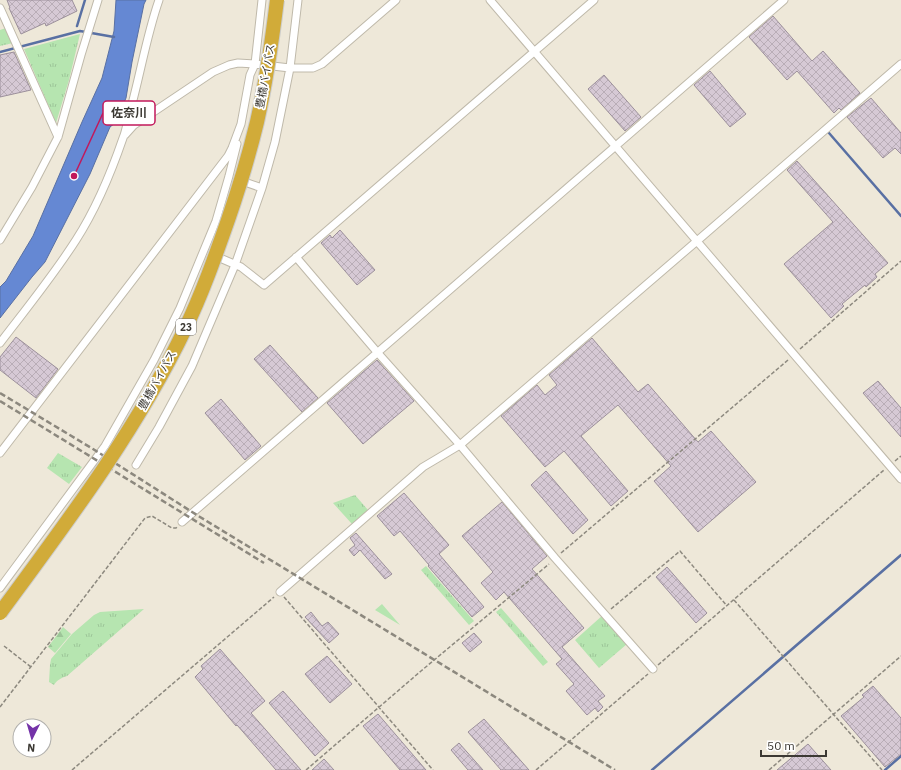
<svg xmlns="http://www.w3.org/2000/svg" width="901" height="770" viewBox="0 0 901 770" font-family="'IBM Plex Sans','Noto Sans JP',sans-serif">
<defs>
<pattern id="grass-tufts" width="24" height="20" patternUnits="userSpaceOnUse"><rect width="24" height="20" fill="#b6e5b0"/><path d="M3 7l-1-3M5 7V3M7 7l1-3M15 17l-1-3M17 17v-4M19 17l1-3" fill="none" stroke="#9dc598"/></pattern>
<pattern id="forest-firs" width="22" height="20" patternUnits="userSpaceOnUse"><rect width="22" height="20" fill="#b6e5b0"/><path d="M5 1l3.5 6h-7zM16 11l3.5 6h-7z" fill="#9dc598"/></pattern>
<pattern id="building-cross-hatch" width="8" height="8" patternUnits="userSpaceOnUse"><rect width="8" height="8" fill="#d6c9d5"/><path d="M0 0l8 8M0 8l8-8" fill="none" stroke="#b9adb7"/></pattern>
</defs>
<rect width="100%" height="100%" fill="#eee8d9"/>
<path fill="url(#grass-tufts)" d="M6 28 13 43 0 46V30Z
M80 34 69 80 56 123 24 49Z
M58 453 82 467 69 484 47 468Z
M355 495 368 510 352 524 333 503Z
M426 566 474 621 469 625 421 570Z
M382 604 400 625 375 610Z
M501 608 548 662 543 666 496 612Z
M144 609 67 676C61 678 57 680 54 685L49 682 50 665 51 659 72 634 94 615 100 612Z
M603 615 627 644 599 668 575 640Z"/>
<path fill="url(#forest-firs)" d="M63 627 71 634 55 653 48 647Z"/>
<path fill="#6588d3" stroke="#5970a3" d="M116 0H146L144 4 132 62 126 98 115 123 110 127 90 174 45 262 32 277 0 318V287L6 281 33 236 82 122 102 78 114 31Z"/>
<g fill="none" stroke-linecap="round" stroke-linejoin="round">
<path stroke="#5970a3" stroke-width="2.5" d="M77 26 85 0
M0 52 80 31 114 37
M829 133 901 216
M652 770 901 555
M885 770 901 756"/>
</g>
<path fill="url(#building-cross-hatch)" stroke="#9c909b" d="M7 0H72L77 11 46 26 45 23 21 34 9 8H10Z
M773 16 812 61 823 51 860 93 841 110 839 108 834 113 797 71 787 80 749 37Z
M14 52 31 90 0 97V55Z
M710 71 746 114 730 127 694 85Z
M604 75 641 117 625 131 588 89Z
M871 98 901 133V154L895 148 883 158 847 117Z
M797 161 888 263 875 274 877 277 866 287 865 285 842 304 844 306 831 318 784 264 833 222 787 170Z
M340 230 375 270 357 285 321 243 330 235 332 238Z
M16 337 58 369 36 398 0 370V357Z
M592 338 638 392 648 384 698 442 711 431 756 482 698 532 654 481 671 466 618 405 581 436 628 491 611 506 564 451 545 467 501 416 537 385 545 395 557 385 549 375Z
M270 345 318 398 302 412 254 359Z
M377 360 414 401 363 444 327 403Z
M878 381 901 408V437L863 393Z
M221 399 261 446 245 460 205 413Z
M546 471 588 520 573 534 531 485Z
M404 493 449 545 439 554 484 607 472 617 428 566 429 565 400 531 394 536 377 516Z
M502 502 547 556 532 569 584 628 562 647 605 696 598 701 603 707 598 712 595 708 587 715 566 691 574 684 556 664 562 659 504 592 496 600 481 583 493 572 462 536Z
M356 533 392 574 385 579 360 550 354 556 349 550 355 545 350 538Z
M667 567 707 613 696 623 656 577Z
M311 612 322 626 328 622 339 634 329 643 305 617Z
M474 633 482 642 470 652 462 643Z
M220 649 265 701 251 713 301 770H276L237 725 236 726 195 677 203 669 201 666Z
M327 656 352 684 330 703 305 674Z
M873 686 901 718V754L885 767 841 716 864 697 862 695Z
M283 691 329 743 315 756 269 703Z
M378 714 426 770H400L363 726Z
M484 719 529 770H501L468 732Z
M459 743 483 770H468L451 750Z
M808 744 831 770H777Z
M324 759 334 770H312Z"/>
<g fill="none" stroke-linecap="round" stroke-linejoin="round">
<defs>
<path id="street" d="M490 0 901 479
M0 8 58 137
M125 135 134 125 213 72 229 65 238 63 255 64 290 68H313L322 64 396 0
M262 188 275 142 290 68 298 0
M0 240 32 187 58 137 81 55 98 0
M213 255 241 267 264 285 594 0
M296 257 377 352 460 445 555 558 653 669
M0 343C26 309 53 276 76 240 96 209 111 173 123 138 126 131 127 123 129 115 140 77 146 37 159 0
M0 453 228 156 232 148 241 124 250 75 255 64 262 0
M136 465 159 427 192 366 235 265 262 188 239 180
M182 522 784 0
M0 588 105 446 154 360 180 308 216 221 229 176 237 144
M280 592 423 467 460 445 697 241 901 64"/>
</defs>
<use href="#street" stroke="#bfb9aa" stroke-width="9"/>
<path stroke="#8d897f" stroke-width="1.5" stroke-dasharray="4 2" stroke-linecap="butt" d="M800 349 901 261
M895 461 901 456
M561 553 788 360
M284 597 433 770
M734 600 882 770
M611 609 680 551 727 606
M4 646 31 667
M658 665 884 470
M0 707 145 518 152 516 172 528H176L177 527
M72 770 274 597
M306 770 421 671 549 564
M536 770 648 674
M769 770 901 656"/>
<use href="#street" stroke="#fff" stroke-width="7"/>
<path stroke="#8c887e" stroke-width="2.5" stroke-dasharray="6 3" stroke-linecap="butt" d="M0 393 93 449 200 517 615 770
M0 401 264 563"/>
<defs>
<path id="highway-bridge" d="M0 613C67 522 136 431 185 329 202 294 215 257 228 220 239 188 249 155 257 122 266 82 272 41 277 0"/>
</defs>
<use href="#highway-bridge" stroke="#ccccca" stroke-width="16" stroke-linecap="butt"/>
<use href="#highway-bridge" stroke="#d1ab39" stroke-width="14"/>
</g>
<g text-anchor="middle" stroke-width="3.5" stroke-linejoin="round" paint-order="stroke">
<rect fill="#fff" stroke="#767470" stroke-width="1" x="176" y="319" width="20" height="16" rx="3"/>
<g font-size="10" font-weight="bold" fill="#3c3933">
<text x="186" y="331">23</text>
</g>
<g font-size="11" fill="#3c3933" stroke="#fff">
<text transform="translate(265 76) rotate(-80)" y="4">豊橋バイパス</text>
<text transform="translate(157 380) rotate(-61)" y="4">豊橋バイパス</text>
</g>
</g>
<path fill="none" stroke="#c2185b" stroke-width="1.5" d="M74 176L103 113"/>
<circle fill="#c2185b" stroke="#fff" stroke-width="1.5" cx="74" cy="176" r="4"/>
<rect fill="#fff" stroke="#c2185b" stroke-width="1.5" x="103" y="101" width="52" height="24" rx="4"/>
<g font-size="12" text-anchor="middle" font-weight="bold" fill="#3c3933">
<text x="129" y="117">佐奈川</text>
</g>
<g transform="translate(32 738) rotate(185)"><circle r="19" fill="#ffffff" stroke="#b1b0ad"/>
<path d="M0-3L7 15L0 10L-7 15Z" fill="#7433a8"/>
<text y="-6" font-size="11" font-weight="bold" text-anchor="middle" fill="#3c3933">N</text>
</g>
<path d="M761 750v6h65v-6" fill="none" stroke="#3c3933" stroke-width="2"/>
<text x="767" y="750" font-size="12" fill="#3c3933" stroke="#ffffff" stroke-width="3" paint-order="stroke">50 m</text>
</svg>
